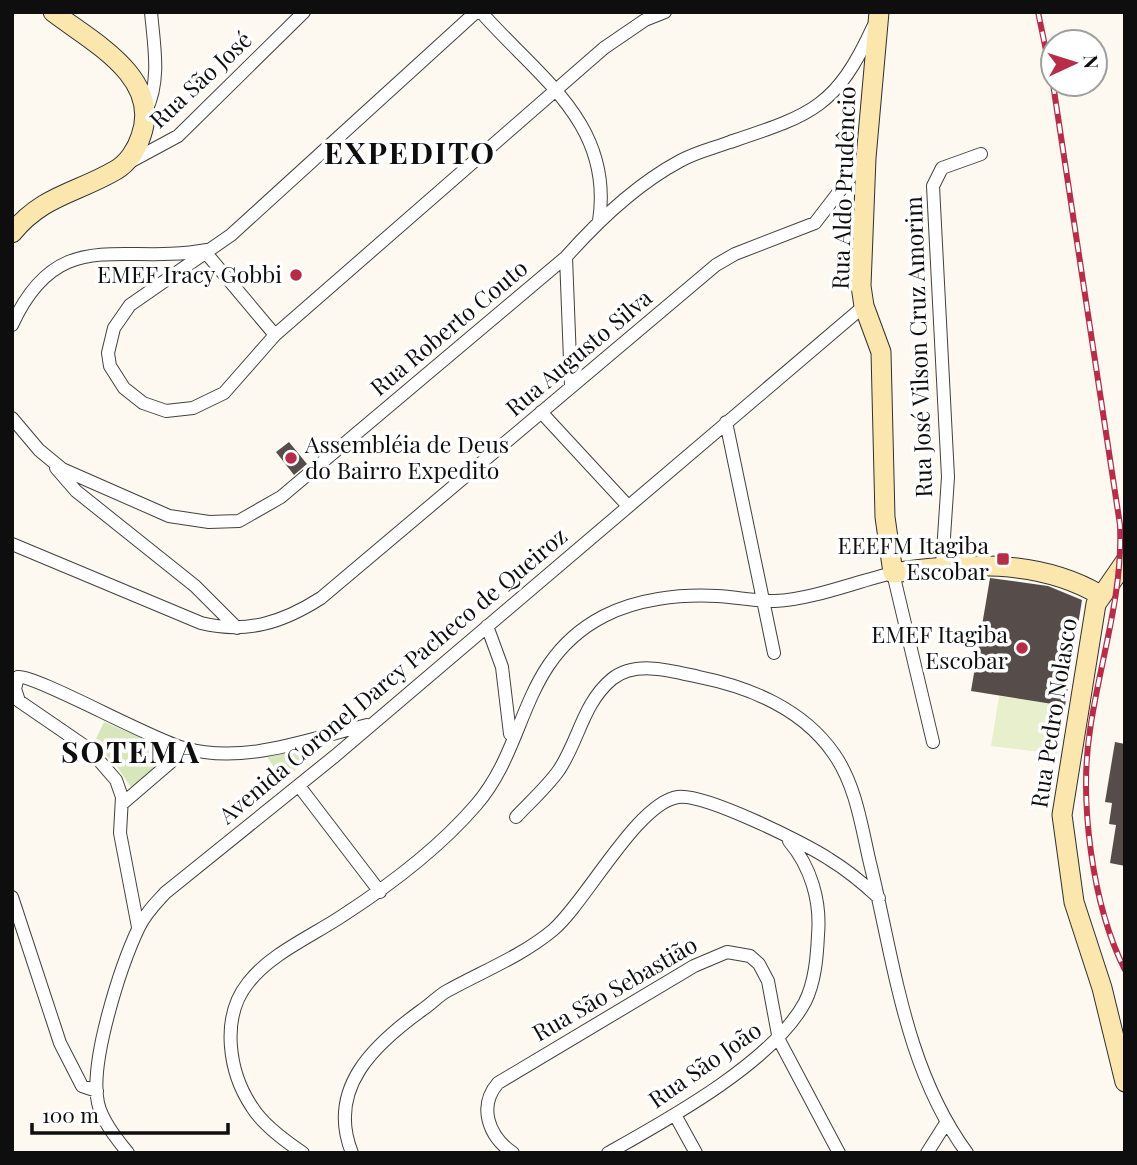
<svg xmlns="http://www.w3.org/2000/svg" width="1137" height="1165" viewBox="0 0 1137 1165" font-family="'Playfair Display',serif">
<rect width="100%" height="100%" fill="#fef9f0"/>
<path fill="#d8e7bb" d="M104 722 168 749 172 754 133 790 113 761 93 745Z
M335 738 283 780 265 754Z"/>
<path fill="#e8efcc" d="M999 696 1065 706 1057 754 991 746Z"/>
<path fill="#564d4b" d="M289 442 307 464 294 475 276 452Z
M990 578 1048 586 1082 600 1065 706 971 691Z
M1115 742 1125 744V866L1110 863 1116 825 1109 824 1112 803 1105 802Z"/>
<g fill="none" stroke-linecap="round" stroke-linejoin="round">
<defs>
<path id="street" d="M476 12 231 235 130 305 114 328 108 353 110 366 124 388 143 403 166 411 193 408 224 393 275 335 604 48 645 20 665 12
M481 12C537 76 614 123 599 221
M146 111C161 80 154 46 151 12
M128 163 178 136 304 12
M206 253 275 335
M566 257 571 386
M12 325C59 223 121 266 207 250
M541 412 628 506
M12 418 39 450 62 469 169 516 209 522 239 521 281 497 566 257C598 221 637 184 680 161 696 152 714 148 730 142 811 115 836 108 873 27
M726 422 774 653
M56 468 76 491 195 586 237 628
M12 544 201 623C246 634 282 623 321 598L716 265 735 254 815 223 865 158
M942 567 948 477 933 186 942 168 981 154
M487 626 502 667 510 734
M299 786 380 892
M122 804 186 749
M516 817C530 802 547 787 559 770 579 740 583 703 612 679 636 660 672 671 699 677 749 687 803 709 834 754 855 784 861 823 869 859 894 959 904 1067 967 1153
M12 897 60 1043 82 1086 97 1091
M138 927 120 833 122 797 116 780 89 749 19 701 15 689 18 677C34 674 152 740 184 748 245 765 308 739 367 725
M675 1115 696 1153
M128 1153C117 1139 102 1121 98 1103 89 1062 121 965 139 927 145 914 155 904 165 893L335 756 864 306
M303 1153C285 1141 263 1125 252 1107 229 1073 220 1018 248 983 270 954 312 936 342 916 390 885 439 848 476 805 529 744 519 660 604 616 637 599 679 594 717 596 736 597 755 601 775 601 814 599 854 582 893 573L933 742
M352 1153C326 1088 375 1044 422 1010 431 1004 438 996 447 991 483 971 522 956 553 930 586 902 637 803 678 797 704 793 805 843 829 859 847 870 864 884 879 898
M513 1153C488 1136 478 1106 498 1083L694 966 727 952 750 956 759 964 768 981 779 1040 839 1153
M608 1153C667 1120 773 1062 805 1002 815 982 817 957 818 935 821 901 811 867 789 841
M927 1153 946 1123"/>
<path id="secondary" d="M879 12 866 158 861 286 864 306 881 352 885 517 893 573C962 563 1038 558 1100 595
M12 233C43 195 77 193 116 170 128 163 137 149 141 136 162 77 92 42 53 12
M1125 562 1096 604 1062 815 1074 902 1102 988 1125 1082"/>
</defs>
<use href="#street" stroke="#414141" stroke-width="14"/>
<use href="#secondary" stroke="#303030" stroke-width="21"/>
<use href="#street" stroke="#fff" stroke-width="12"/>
<use href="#secondary" stroke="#fbe7ae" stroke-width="19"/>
<defs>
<path id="rail" d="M1038 12 1053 84
M1053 84 1120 525C1123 596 1100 660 1090 730 1079 801 1092 905 1125 970"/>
</defs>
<use href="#rail" stroke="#b72d48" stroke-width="6"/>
<use href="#rail" stroke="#fff" stroke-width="3.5" stroke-dasharray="10" stroke-linecap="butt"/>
</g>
<g fill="#b72d48" stroke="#fff" stroke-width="2.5">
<circle cx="296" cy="275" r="7"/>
<circle cx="291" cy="458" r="7"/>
<rect x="996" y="552" width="14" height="14" rx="3.5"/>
<circle cx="1022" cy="648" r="7"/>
</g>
<g text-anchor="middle" stroke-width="7" stroke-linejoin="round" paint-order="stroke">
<g font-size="23" fill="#0e0e0e" stroke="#fff">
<text transform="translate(201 80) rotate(-43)" y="8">Rua São José</text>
<text transform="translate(844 188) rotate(-88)" y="8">Rua Aldo Prudêncio</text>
<text transform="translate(449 328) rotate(-40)" y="8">Rua Roberto Couto</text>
<text transform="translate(919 347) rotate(-92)" y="8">Rua José Vilson Cruz Amorim</text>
<text transform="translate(579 353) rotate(-40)" y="8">Rua Augusto Silva</text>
<text transform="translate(393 676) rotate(-40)" y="8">Avenida Coronel Darcy Pacheco de Queiroz</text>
<text transform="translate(1054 713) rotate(-81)" y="8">Rua Pedro Nolasco</text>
<text transform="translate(615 989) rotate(-30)" y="8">Rua São Sebastião</text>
<text transform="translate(705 1065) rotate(-35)" y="8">Rua São João</text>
</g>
<g font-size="23" fill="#0e0e0e" stroke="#fff" text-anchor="end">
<text x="282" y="283">EMEF Iracy Gobbi</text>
<text x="305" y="453" text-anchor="start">Assembléia de Deus<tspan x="305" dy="26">do Bairro Expedito</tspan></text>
<text x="989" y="554">EEEFM Itagiba<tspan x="989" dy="26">Escobar</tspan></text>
<text x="1008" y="643">EMEF Itagiba<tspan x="1008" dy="26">Escobar</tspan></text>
</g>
<g font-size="30" font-weight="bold" letter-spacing="2" fill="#0e0e0e" stroke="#fff">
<text x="410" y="164">EXPEDITO</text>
<text x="131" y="763">SOTEMA</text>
</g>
</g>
<rect width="1137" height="1165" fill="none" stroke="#0e0e0e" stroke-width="28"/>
<g transform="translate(1074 63) rotate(86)"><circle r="33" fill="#ffffff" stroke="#9f9f9f" stroke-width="2"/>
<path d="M0-5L12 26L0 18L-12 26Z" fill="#b72d48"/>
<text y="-10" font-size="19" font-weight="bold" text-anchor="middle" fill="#0e0e0e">N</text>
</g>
<path d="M32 1123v10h196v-10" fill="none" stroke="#0e0e0e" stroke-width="3.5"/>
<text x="42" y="1123" font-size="21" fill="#0e0e0e" stroke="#ffffff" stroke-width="5" paint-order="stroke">100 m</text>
</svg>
